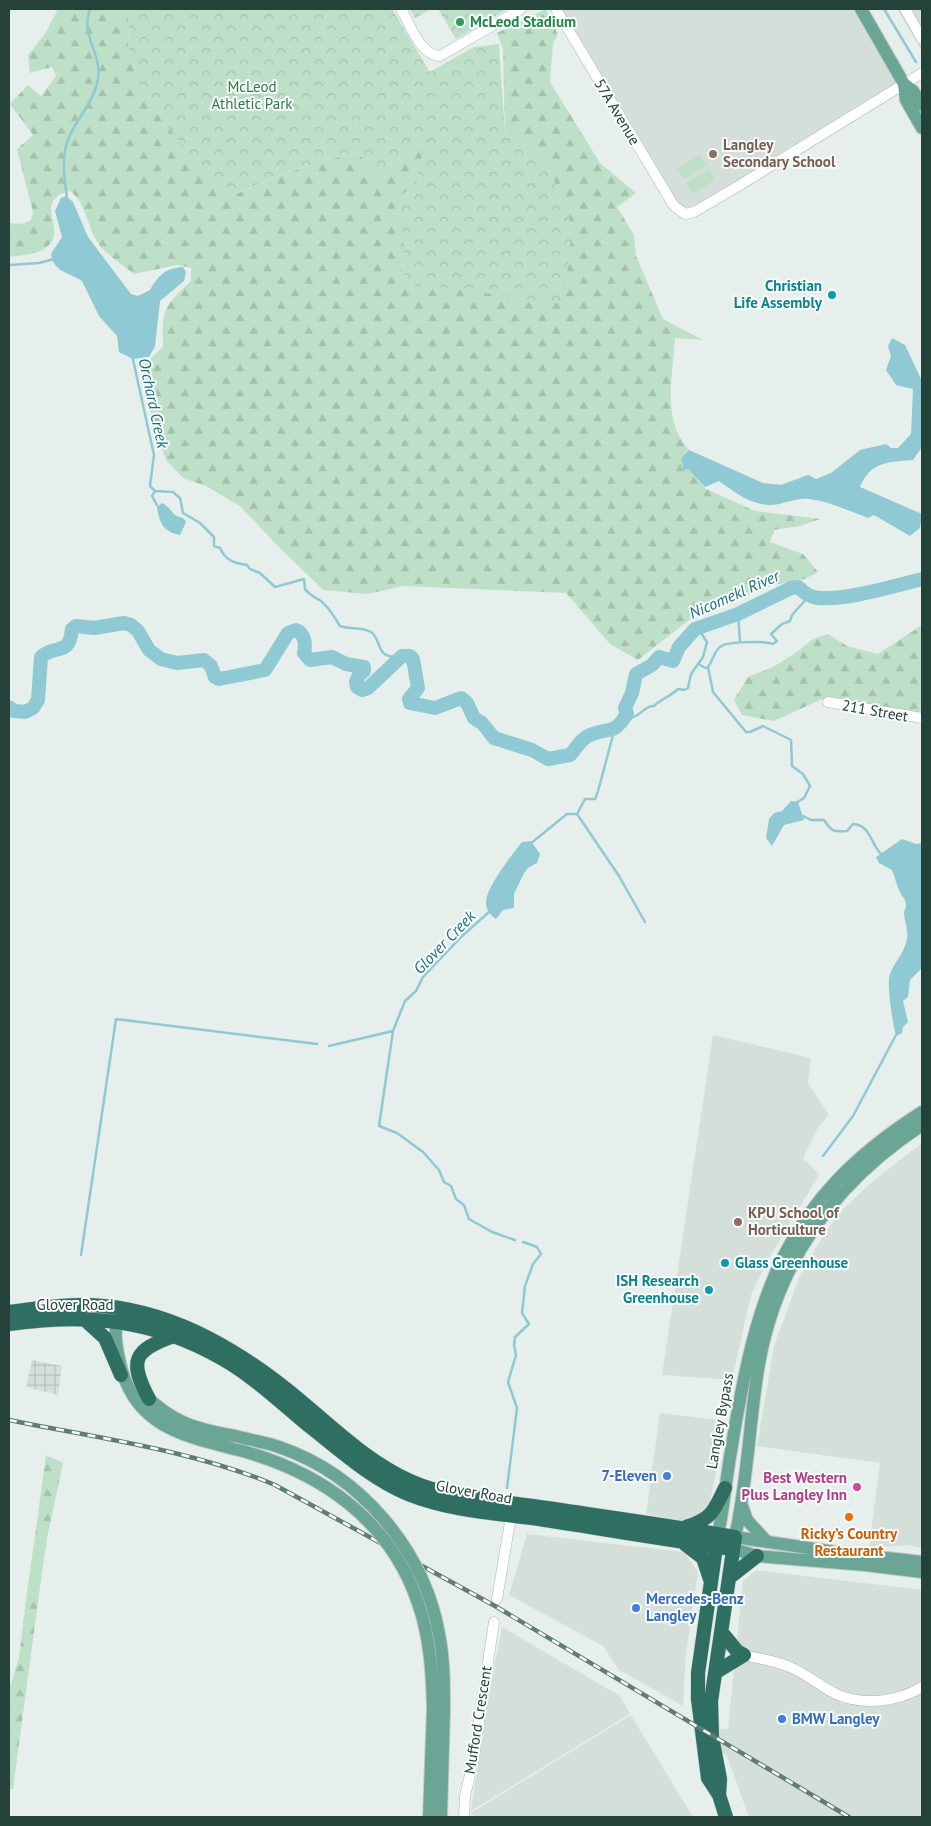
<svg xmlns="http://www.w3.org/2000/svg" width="931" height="1826" viewBox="0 0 931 1826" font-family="'PT Sans',sans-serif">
<defs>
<pattern id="industrial-grid" width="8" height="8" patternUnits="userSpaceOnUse" patternTransform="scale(1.25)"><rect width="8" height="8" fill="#d4dfda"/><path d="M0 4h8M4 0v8" fill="none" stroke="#b6c1bc"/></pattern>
<pattern id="forest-firs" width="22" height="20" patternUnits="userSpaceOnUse" patternTransform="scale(1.25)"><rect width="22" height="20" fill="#bfe0c8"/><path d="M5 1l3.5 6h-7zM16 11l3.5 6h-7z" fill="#a4c1ad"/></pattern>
<pattern id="park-crowns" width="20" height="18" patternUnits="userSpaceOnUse" patternTransform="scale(1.25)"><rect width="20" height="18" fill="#bfe0c8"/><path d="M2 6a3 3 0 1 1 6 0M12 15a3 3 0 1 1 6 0" fill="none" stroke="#a4c1ad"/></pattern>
</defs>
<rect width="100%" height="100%" fill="#e6efeb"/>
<path fill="#d4dfda" d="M556 9H865L908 82 681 213Z
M897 9H922V51Z
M713 1035 811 1058 808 1083 829 1115 819 1126 803 1158 819 1175 770 1256 751 1295 732 1380 662 1375Z
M922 1143V1548L908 1545 869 1548 880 1463 757 1446 774 1346 799 1278 815 1249 838 1214 873 1181Z
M660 1413 727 1421 709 1506 687 1522 646 1514Z
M527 1534 684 1552 698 1572 686 1653 683 1706 619 1670 603 1646 509 1595Z
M756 1570 922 1590V1817H749L727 1756 719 1751 716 1736 720 1729H728L743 1581Z
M502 1627 620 1696 630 1714 471 1811 484 1721Z
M631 1715 693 1817H474L471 1813Z"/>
<path fill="url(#industrial-grid)" d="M32 1360 62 1366 58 1395 26 1387Z"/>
<path fill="#bfe0c8" d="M700 155 707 165 684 179 677 168Z
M709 169 715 180 692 194 686 183Z
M35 1536 47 1539 39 1594 27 1591Z"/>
<path fill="url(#forest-firs)" d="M58 9H131L128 13 129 57 157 113 233 195 289 172 358 151 374 176 424 144 404 253 402 272 414 287 433 286 552 175 531 147 505 135 503 49 497 33 546 9 558 35 553 43 550 82 600 163 636 193 617 207 634 235 636 256 663 319 703 340 675 338C673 376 661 420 689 450L685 452V471L688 469 706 489 755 511 820 519 800 526 774 530 770 542 803 554 818 572 805 579 773 585 693 617 638 660 610 644 566 593 404 586 367 594 323 590 276 544 241 507 208 487 183 478 166 460 141 382 143 366 163 347C162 309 163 307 191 281V268L177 265 134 274C122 264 106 255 98 243 87 226 86 203 70 191 32 201 66 229 49 245 40 255 21 255 9 257V223L23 224 31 220 33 212 17 149 33 135 10 104 28 85 41 96 56 76 52 67 30 73 28 55 45 34Z
M922 625V711L920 712 822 699 774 721 742 715 734 700 748 677 773 667 794 654 813 639 828 634 847 646 878 654Z
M46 1455 63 1463 47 1539 35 1536Z
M27 1591 39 1594 13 1789H9V1690L19 1658Z"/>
<path fill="url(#park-crowns)" d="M131 9H392L430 72 474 47 499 44 505 135 531 147 552 175 569 215 571 240 563 304 433 286 414 287 402 272 404 253 400 196 416 184 424 144 374 176 358 151 289 172 232 195 219 191 157 113 129 57 128 13Z
M410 9H431L415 18Z
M438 9H507L456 39Z"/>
<path fill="#8ec9d4" d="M66 196 73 202 88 237 131 294 138 296 150 290C158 276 165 268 183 267L186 272 184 281 160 301 155 346 149 357 133 359 119 352 117 336 99 316 82 281C69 272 54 273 51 254L62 237 55 211 61 198Z
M892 338 905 345 922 381V447L913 460C889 462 871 461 860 487L922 514 920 528 910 536 874 515 868 518C849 511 828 501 809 499 798 498 789 502 779 504 756 509 737 494 719 481L705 487 688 469 684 471 681 458 689 450 763 483 781 485 808 475 816 479 831 473 860 450 886 444 891 448H898L911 434 913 389 896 385 886 370 891 356 888 346Z
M162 503C168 506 170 510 175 515 180 518 183 516 186 522L180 535C163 532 159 522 157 507Z
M791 801 798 802 804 820 784 825 772 846 766 838 769 819 774 813 782 811Z
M902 839 916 844 922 843V968L910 980 908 997 903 1001 908 1022 903 1027 902 1033 896 1036C893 1025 886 983 890 974 894 963 903 954 906 943 910 932 904 922 904 912 909 901 903 899 899 890 896 884 895 877 892 870L879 863 876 857Z
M531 841 540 854 537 863 528 868 524 873 514 894V908L503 910 496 919C490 914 486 910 486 903 486 887 512 855 522 842Z"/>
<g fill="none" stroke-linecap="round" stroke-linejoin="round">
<path stroke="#8ec9d4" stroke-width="2.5" d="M884 9 916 62
M67 197C64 178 61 156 69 137 78 117 94 102 98 79 102 52 80 37 90 9
M9 265 39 263 54 259
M132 355 154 455 150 486 155 491 173 492 180 498 183 513 200 523 214 537V546L220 548C226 561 234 563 247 565L250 569 260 573 275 587 304 579 305 589C309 595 315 597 321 601 329 607 335 618 340 626 350 630 361 626 371 632 383 640 374 661 402 656
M155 491 152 496 157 505
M738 614 740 642
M700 665 706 668 708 667
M708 667 713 692 746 732H750L763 726 791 740 792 766 803 774 810 786 804 798 796 803
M708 667C712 662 715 650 720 647 727 641 765 641 773 644L777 641 771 634 782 624 790 621 792 615 809 596
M627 714 631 718C640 716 646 705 654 706 661 699 671 696 678 689L684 690 688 688 691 674 703 657 707 642 697 627
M577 814 619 876 645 922
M577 814 585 799H595C598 796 611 739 615 729
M803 816 811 820H824C831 831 833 832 847 831L853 824C871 825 871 845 881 854
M530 844 567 814H577
M489 912 461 937 423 977 416 991 405 1001 393 1031 379 1126 397 1133 423 1152 439 1170 444 1182 451 1186 456 1199 464 1205 469 1219 492 1232 515 1240
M329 1046 393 1031
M823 1156 853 1116 896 1035
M81 1255 116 1019 317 1044
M507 1488 517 1408 508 1382 516 1355 514 1345 515 1337 529 1324 522 1313 525 1286 533 1264 541 1254 537 1247 523 1242"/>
<path stroke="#8ec9d4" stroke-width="14" d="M9 707 14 711 25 712 33 708 38 700 41 657C56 643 69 658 72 629L76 626 94 628 124 623 131 625 138 631 149 650 161 659 177 663 204 660 211 666 215 677 219 679 265 670 288 633 296 630C305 634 306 644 304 653L310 660 332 657 346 664 364 667V671L359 675 356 682 357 687 362 690 368 688 402 656H410L413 659 418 688 409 699 410 703 435 708 461 698 467 703 474 718 482 723 494 738 532 750 548 759 570 755C577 748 580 739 590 735 610 726 612 737 627 714L625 708 632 693 636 674 652 665 659 657 673 661 679 647 695 629 738 614 791 588 798 587C802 590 806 595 811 596 831 605 899 585 922 579"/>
<defs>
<path id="minor" d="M401 9C410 24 420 55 440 56L521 9
M556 9 674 206 685 214 694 212 740 185 922 73
M905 9 922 39
M828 702 922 718
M497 1599 511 1516
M744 1655C760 1659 777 1661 792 1668 808 1675 821 1687 836 1694 863 1706 897 1702 922 1687
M464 1817 465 1796 473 1762 494 1622"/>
<path id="major" d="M861 9 904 84 913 91 922 105
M904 84 906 100 922 128
M922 1125C831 1185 773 1266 757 1376 749 1429 747 1484 735 1537L835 1552 922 1562
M120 1314C113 1329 116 1344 119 1359 132 1426 183 1436 239 1450
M143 1393C172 1423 196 1429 235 1436
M742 1506 747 1520 767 1542
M718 1534C724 1507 726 1479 731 1451 756 1296 782 1201 922 1112
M733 1549 757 1556 865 1565 922 1572
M429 1817 433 1708
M441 1817 444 1710"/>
<path id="highway" d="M9 1312C40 1308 71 1303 103 1306 179 1313 245 1354 302 1402 337 1431 368 1462 410 1481 448 1498 492 1500 533 1506 600 1516 668 1525 735 1537L711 1701 712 1737 720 1779 719 1795
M83 1318 105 1338 121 1375
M9 1324C86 1313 153 1319 221 1358 253 1376 280 1402 308 1425 340 1450 370 1478 408 1494 451 1511 494 1513 539 1519 604 1529 668 1540 733 1549
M149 1399C128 1360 134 1350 174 1336
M686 1527C711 1519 714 1512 725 1488
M717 1540 698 1673V1699L708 1778 719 1795 726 1817
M686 1545 703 1558 710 1579
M730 1577 757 1556
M723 1634 737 1651 744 1655
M716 1672 744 1655"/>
</defs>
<use href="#minor" stroke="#a8b8b2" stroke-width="11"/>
<use href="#major" stroke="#c2cac8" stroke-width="14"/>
<use href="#highway" stroke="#c2cac8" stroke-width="15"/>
<use href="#minor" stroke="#fff" stroke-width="10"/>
<use href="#major" stroke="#6aa596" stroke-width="12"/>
<use href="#highway" stroke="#2f6f62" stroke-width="14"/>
<defs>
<path id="rail" d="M9 1420C97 1438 192 1450 275 1485L495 1606 849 1817"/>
</defs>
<use href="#rail" stroke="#5f7d75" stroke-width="4.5"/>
<use href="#rail" stroke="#f7fbf9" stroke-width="2.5" stroke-dasharray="8" stroke-linecap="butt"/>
<defs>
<path id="major-bridge" d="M235 1436C250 1440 265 1442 279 1447 361 1475 424 1550 439 1634 444 1659 444 1684 444 1710
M239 1450C321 1472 390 1520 418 1603 430 1637 432 1673 433 1708"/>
</defs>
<use href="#major-bridge" stroke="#c2cac8" stroke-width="14" stroke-linecap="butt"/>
<use href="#major-bridge" stroke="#6aa596" stroke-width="12"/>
</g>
<circle fill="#2e9e5b" stroke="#f7fbf9" stroke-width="2" cx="460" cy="22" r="5"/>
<g fill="#8d6e63" stroke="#f7fbf9" stroke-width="2">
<circle cx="713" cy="154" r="5"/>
<circle cx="738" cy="1222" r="5"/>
</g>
<g fill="#0f9aa8" stroke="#f7fbf9" stroke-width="2">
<circle cx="832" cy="295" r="5"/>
<circle cx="725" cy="1263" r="5"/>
<circle cx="709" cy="1290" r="5"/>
</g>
<g fill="#3f7fe0" stroke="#f7fbf9" stroke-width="2">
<circle cx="667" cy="1476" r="5"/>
<circle cx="636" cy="1608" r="5"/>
<circle cx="782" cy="1719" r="5"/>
</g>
<circle fill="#d1479c" stroke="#f7fbf9" stroke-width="2" cx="857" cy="1487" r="5"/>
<circle fill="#e8710a" stroke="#f7fbf9" stroke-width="2" cx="849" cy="1517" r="5"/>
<g text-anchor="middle" stroke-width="4" stroke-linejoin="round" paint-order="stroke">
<g font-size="15" font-weight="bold" fill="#27864d" stroke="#f7fbf9" text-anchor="start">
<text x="470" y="27">McLeod Stadium</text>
</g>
<g font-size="15" fill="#2d7a4b" stroke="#f7fbf9">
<text x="252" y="92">McLeod<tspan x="252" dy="17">Athletic Park</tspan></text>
</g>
<g font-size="15" fill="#24423a" stroke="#f7fbf9">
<text transform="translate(617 112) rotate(59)" y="5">57A Avenue</text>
<text transform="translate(875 711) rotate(10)" y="5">211 Street</text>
<text x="75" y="1310">Glover Road</text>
<text transform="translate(720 1421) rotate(-80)" y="5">Langley Bypass</text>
<text transform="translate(474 1492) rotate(10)" y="5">Glover Road</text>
<text transform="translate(478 1720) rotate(-81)" y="5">Mufford Crescent</text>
</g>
<g font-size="15" font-weight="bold" fill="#785e54" stroke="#f7fbf9" text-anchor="start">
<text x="723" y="150">Langley<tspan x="723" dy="17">Secondary School</tspan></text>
<text x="748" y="1218">KPU School of<tspan x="748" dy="17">Horticulture</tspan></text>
</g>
<g font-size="15" font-weight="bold" fill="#0d838f" stroke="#f7fbf9" text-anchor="end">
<text x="822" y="291">Christian<tspan x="822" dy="17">Life Assembly</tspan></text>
<text x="735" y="1268" text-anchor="start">Glass Greenhouse</text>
<text x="699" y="1286">ISH Research<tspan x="699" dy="17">Greenhouse</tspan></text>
</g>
<g font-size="15" font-weight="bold" fill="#366cbe" stroke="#f7fbf9" text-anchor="start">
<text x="657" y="1481" text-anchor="end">7-Eleven</text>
<text x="646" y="1604">Mercedes-Benz<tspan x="646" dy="17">Langley</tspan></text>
<text x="792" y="1724">BMW Langley</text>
</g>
<g font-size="15" font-weight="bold" fill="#b23c85" stroke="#f7fbf9" text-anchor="end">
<text x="847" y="1483">Best Western<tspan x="847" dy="17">Plus Langley Inn</tspan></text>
</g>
<g font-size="15" font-weight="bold" fill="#c56008" stroke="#f7fbf9">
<text x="849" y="1539">Ricky’s Country<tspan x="849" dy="17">Restaurant</tspan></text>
</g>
<g font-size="16" font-style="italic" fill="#1c6f80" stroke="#f7fbf9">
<text transform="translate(154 403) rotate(78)" y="6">Orchard Creek</text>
<text transform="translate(734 594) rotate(-24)" y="6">Nicomekl River</text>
<text transform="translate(444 942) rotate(-46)" y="6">Glover Creek</text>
</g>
</g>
<rect width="931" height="1826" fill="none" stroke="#24423a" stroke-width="20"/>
</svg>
